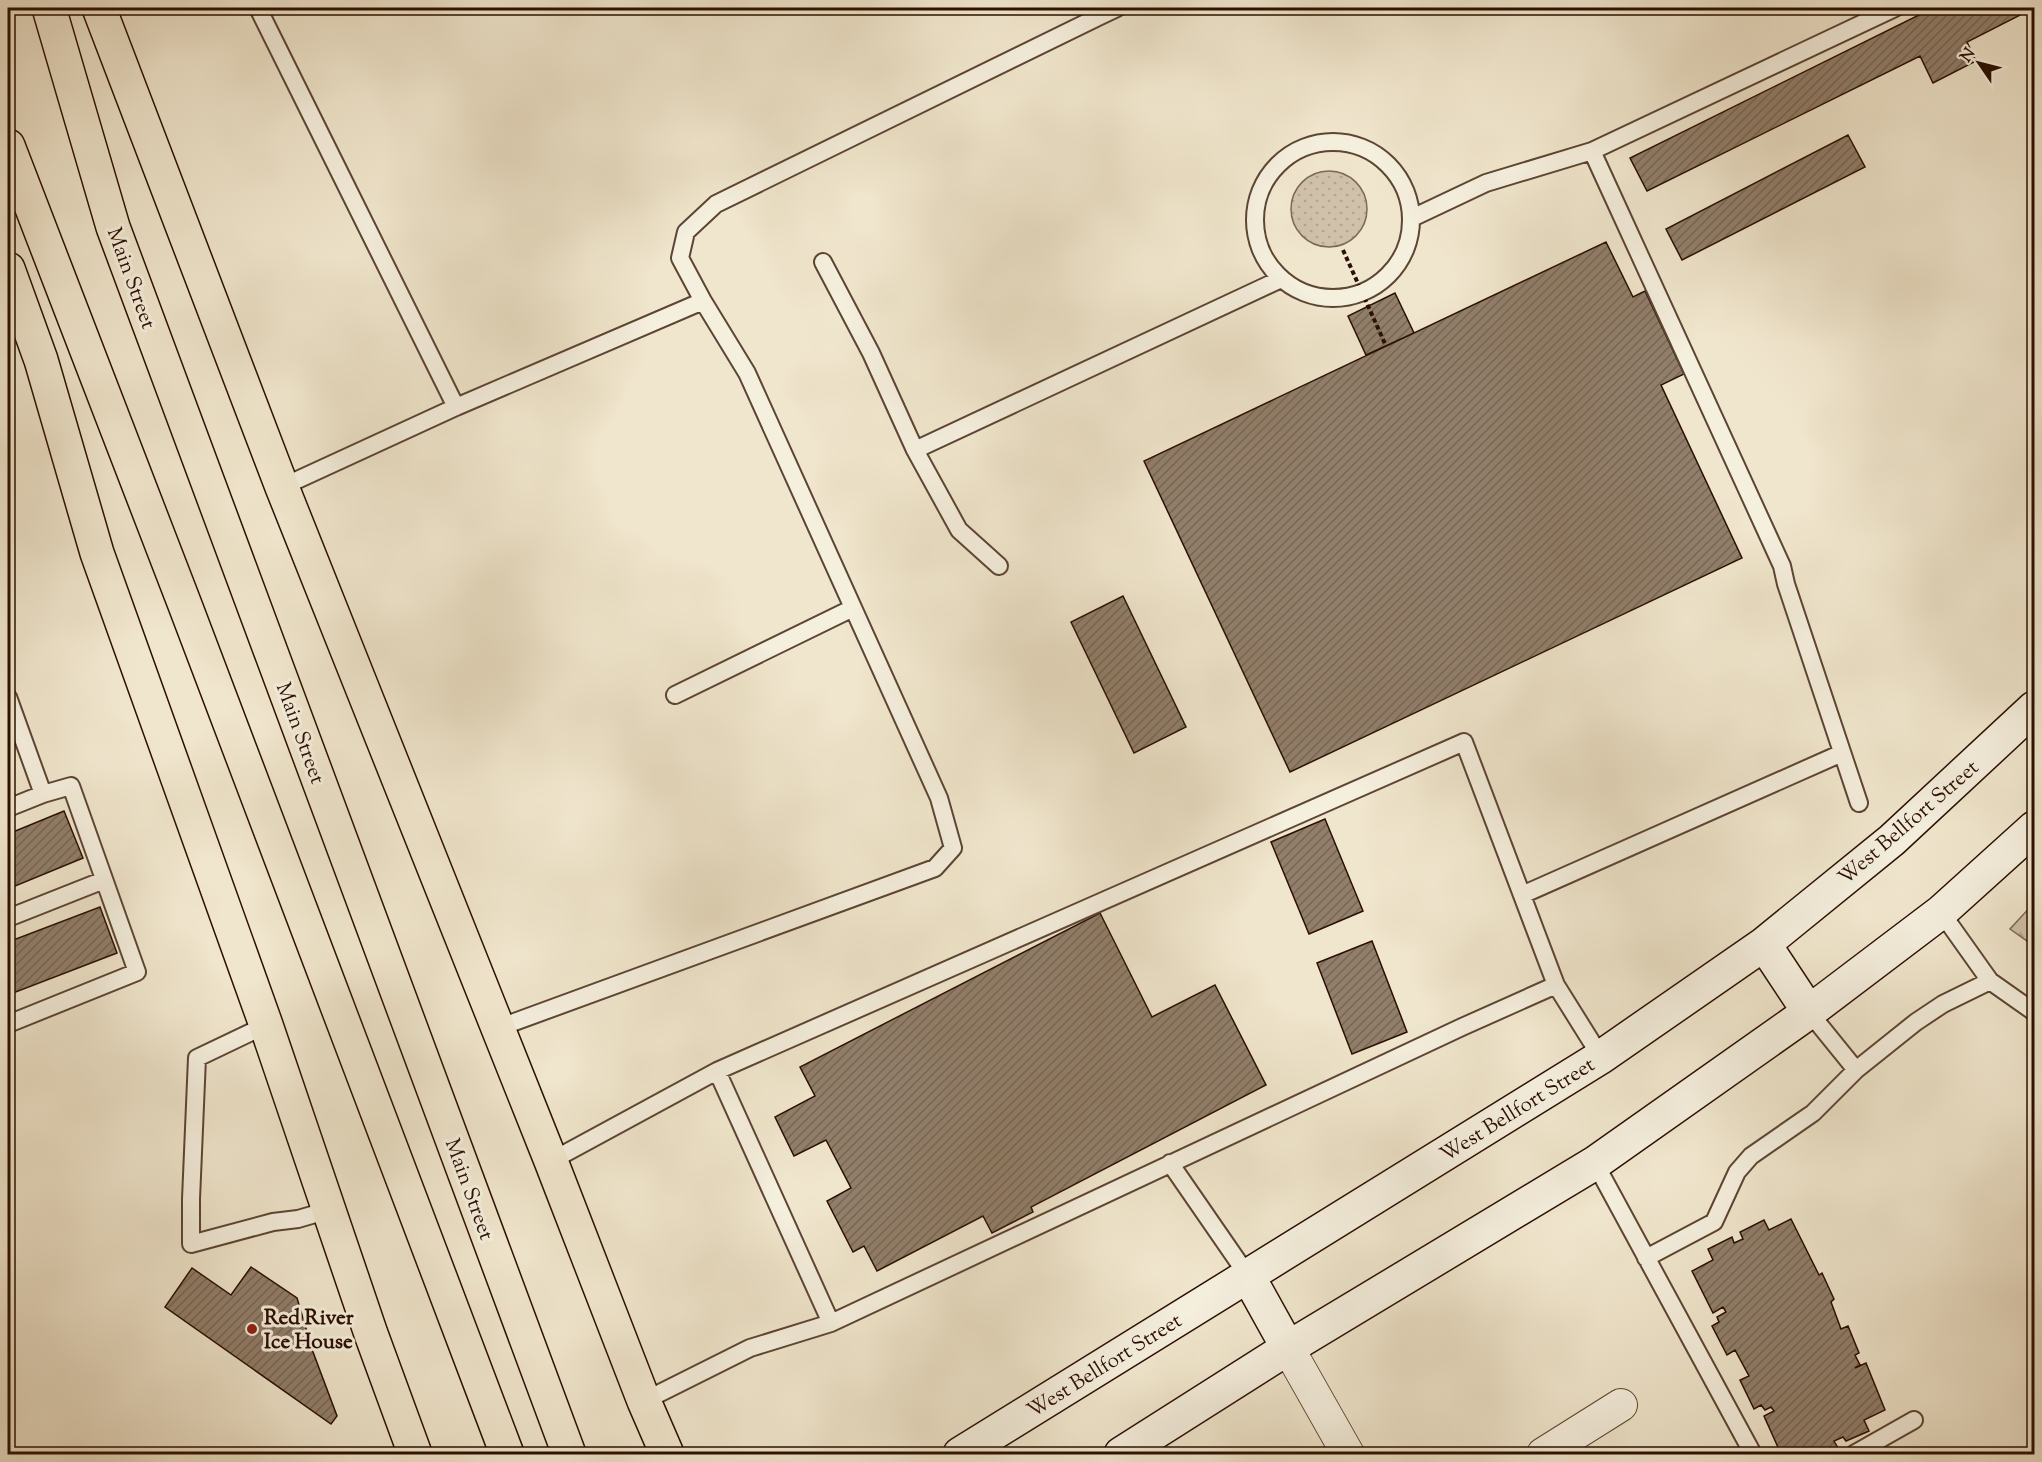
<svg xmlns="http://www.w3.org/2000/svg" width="2042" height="1462" viewBox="0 0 2042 1462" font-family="'Sorts Mill Goudy',serif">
<defs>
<pattern id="grass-dots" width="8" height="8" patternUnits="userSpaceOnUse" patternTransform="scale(1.5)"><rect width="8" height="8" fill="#cfc1aa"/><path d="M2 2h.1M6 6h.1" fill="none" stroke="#b2a590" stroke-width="1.8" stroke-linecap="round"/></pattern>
<pattern id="forest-firs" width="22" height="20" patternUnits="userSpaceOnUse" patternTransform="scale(1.5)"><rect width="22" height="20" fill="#cfc1aa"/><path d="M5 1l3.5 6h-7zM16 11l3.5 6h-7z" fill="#b2a590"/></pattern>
<pattern id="building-hatch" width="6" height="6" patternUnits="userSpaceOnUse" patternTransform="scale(1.5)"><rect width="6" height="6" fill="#917f6b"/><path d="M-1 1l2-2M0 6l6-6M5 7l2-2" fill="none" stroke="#776656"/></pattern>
</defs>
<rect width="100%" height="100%" fill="#f0e6cd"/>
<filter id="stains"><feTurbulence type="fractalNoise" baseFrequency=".00333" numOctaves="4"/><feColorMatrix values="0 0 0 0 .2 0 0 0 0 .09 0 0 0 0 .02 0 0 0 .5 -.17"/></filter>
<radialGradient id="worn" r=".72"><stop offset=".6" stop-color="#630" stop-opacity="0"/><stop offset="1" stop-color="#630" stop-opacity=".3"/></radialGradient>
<path fill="url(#grass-dots)" stroke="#7d6855" stroke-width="1.5" d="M1291 209a38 38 0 1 1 76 0a38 38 0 1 1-76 0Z"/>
<path fill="url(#forest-firs)" stroke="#7d6855" stroke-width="1.5" d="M2034 903V946L2010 929Z"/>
<path fill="url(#building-hatch)" stroke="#2b0f00" stroke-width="1.5" d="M1933 8H2034L1967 42 1976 61 1933 83 1920 56 1647 191 1630 158Z
M1848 135 1865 167 1682 260 1666 229Z
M1606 242 1633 297 1645 291 1684 374 1661 385 1742 558 1290 772 1144 461Z
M1395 293 1414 333 1366 355 1348 316Z
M1123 596 1186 727 1134 753 1071 622Z
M64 811 83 858 8 889V834Z
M1325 819 1363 911 1309 934 1271 842Z
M100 907 117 953 8 995V942Z
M1100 913 1152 1017 1215 985 1266 1085 1031 1207 1033 1212 992 1233 983 1216 877 1271 864 1246 853 1252 827 1201 851 1188 826 1140 794 1156 775 1117 815 1096 800 1067Z
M1372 941 1407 1032 1352 1054 1317 963Z
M1791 1219 1819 1275 1822 1273 1834 1299 1831 1302 1841 1329 1848 1326 1859 1353 1855 1355 1860 1365 1855 1368 1866 1363 1885 1410 1864 1420 1869 1431 1846 1441 1843 1437 1834 1441 1838 1448 1823 1454H1809L1807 1450 1797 1454H1781L1764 1416 1774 1411 1771 1407 1765 1410 1761 1405 1754 1409 1740 1380 1749 1376 1735 1350 1727 1355 1712 1326 1719 1322 1717 1317 1726 1312 1723 1307 1713 1313 1692 1271 1713 1260 1708 1249 1732 1237 1734 1243 1743 1239 1740 1232 1764 1220 1769 1230Z
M251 1267 297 1298 313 1352 337 1416 331 1424 165 1307 192 1268 231 1295Z"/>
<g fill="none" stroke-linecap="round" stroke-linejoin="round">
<defs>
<path id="service" d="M258 8 456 407
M1096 18 1117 8
M1255 220a78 78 0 1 1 156 0a78 78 0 1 1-156 0Z
M1592 151 1782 566 1786 584 1859 803
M1412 218 1486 183 1592 151 1895 8
M823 262 871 353 915 450 959 530 999 566
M703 301 680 258 686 232 716 204 1096 18 1091 8
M915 450 1281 279
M282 487 456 407 703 301 747 373 939 798 953 848 935 868 498 1028
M675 695 853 608
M8 697 43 794
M8 808 43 794 71 786 137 972 8 1024
M1522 895 1842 753
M1941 912 1990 981 2034 1012
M8 918 104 880
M1809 1012 1856 1070
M266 1025 197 1058 191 1199V1244L273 1222 298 1219 329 1210
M717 1071 831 1323
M551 1161 717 1071 1464 742 1556 985 1601 1057
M1170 1163 1248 1276
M1595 1163 1753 1454
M1646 1258 1714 1222 1737 1172 1751 1156 1813 1113 1856 1070 1916 1022 1943 1004 1990 981
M644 1401 750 1348 831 1323 1462 1027 1556 985
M1854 1454 1914 1420"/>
<path id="minor" d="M1288 1348 1348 1454
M1543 1454 1621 1405"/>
<path id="secondary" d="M1764 944 1809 1012
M1248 1276 1288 1348
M960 1454 1601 1057 1764 944 1892 840 2034 708
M1121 1454 1288 1348 1595 1163 1809 1012 1941 912 2034 828"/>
<path id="trunk" d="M49 8 113 227 569 1454
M99 8 282 487 551 1161 644 1401 667 1454
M8 146 185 605 507 1454
M8 269 41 360 97 553 266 1025 371 1334 415 1454"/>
</defs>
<use href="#service" stroke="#5c4533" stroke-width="20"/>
<use href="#minor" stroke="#5c4533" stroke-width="34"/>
<use href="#secondary" stroke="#2b0f00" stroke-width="36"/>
<use href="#trunk" stroke="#2b0f00" stroke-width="36"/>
<path stroke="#2b0f00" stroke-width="4" stroke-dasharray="4.5 3" stroke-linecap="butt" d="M1343 250 1386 346"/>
<use href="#service" stroke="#f5efde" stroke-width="16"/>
<use href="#minor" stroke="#f5efde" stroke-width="32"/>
<use href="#secondary" stroke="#f5efde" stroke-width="33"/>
<use href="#trunk" stroke="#f0e6cd" stroke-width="33"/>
</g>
<circle fill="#8f2418" stroke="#f5efde" stroke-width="2" cx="252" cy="1329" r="6"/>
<g text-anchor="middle" stroke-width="6" stroke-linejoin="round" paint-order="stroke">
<g font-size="21" fill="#2b0f00" stroke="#f5efde">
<text transform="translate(132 278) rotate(70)" y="7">Main Street</text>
<text transform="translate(301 733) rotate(70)" y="7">Main Street</text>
<text transform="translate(1908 822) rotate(-41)" y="7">West Bellfort Street</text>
<text transform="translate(1517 1109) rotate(-32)" y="7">West Bellfort Street</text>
<text transform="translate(470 1189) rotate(70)" y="7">Main Street</text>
<text transform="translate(1104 1365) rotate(-32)" y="7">West Bellfort Street</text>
</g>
<g font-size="21" font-weight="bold" fill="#2b0f00" stroke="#f5efde" text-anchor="start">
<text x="264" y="1324">Red River<tspan x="264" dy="24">Ice House</tspan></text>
</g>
</g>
<rect width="2042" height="1462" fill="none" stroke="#f0e6cd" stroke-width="30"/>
<rect x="9" y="9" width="2024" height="1444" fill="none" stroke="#2b0f00" stroke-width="3"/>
<rect x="15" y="15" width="2012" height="1432" fill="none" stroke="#2b0f00" stroke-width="1.5"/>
<g transform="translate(1979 63) rotate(305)" stroke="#f5efde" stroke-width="4.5" paint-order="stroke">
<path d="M0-4.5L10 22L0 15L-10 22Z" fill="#2b0f00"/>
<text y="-9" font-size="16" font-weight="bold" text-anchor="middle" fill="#2b0f00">N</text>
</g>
<rect width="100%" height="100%" filter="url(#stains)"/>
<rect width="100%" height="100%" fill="url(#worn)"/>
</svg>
